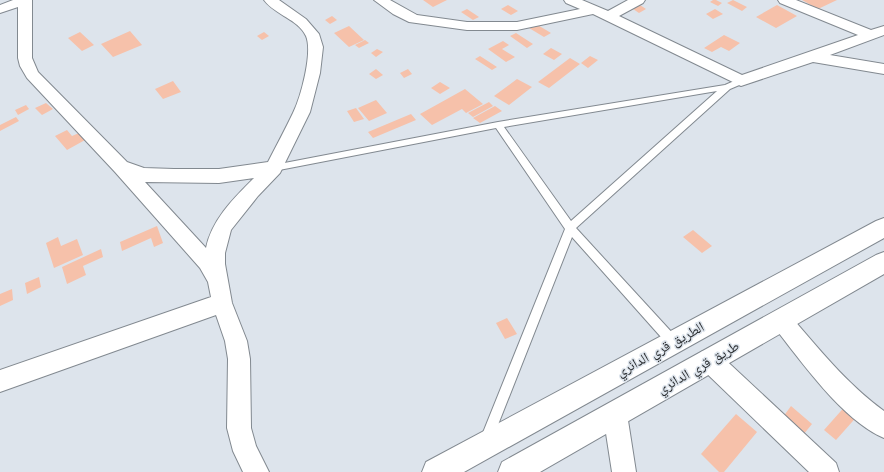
<svg xmlns="http://www.w3.org/2000/svg" width="884" height="472" viewBox="0 0 884 472" font-family="Jost,'Noto Naskh Arabic',sans-serif">
<rect width="100%" height="100%" fill="#dde4ec"/>
<path fill="#f6c1aa" d="M423 0H447L433 7Z
M713 0H716L722 3 718 6 710 2Z
M733 0 747 7 742 11 727 3Z
M802 0H837L818 9Z
M508 5 518 11 511 15 501 9Z
M640 5 646 9 639 13 633 9Z
M777 5 797 16 776 28 756 17Z
M467 9 479 17 473 20 461 12Z
M715 9 723 14 713 19 706 14Z
M332 16 337 20 330 24 325 20Z
M536 24 551 33 544 37 529 28Z
M349 26 364 40 349 47 334 33Z
M130 31 142 45 113 57 101 44Z
M80 32 94 45 82 51 68 38Z
M264 32 269 36 262 40 257 36Z
M516 33 533 44 527 48 510 36Z
M724 35 740 43 729 51 721 47 712 52 704 48Z
M365 40 369 43 359 48 355 45Z
M503 41 509 45 502 49 515 57 506 62 488 49Z
M551 48 562 54 554 60 543 54Z
M377 49 383 52 376 57 371 53Z
M480 56 497 67 492 70 475 59Z
M590 56 598 60 588 68 581 63Z
M570 58 580 64 549 88 538 82Z
M376 69 383 75 376 79 369 74Z
M408 69 412 74 404 78 400 73Z
M517 79 532 87 509 105 494 96Z
M173 81 181 92 163 99 155 89Z
M440 82 450 88 440 94 431 88Z
M465 89 483 104 466 113 462 109 432 125 420 114Z
M376 100 387 113 369 121 358 108Z
M489 102 493 106 473 117 468 113Z
M46 103 53 109 42 115 35 108Z
M26 105 29 109 18 115 15 110Z
M495 106 502 111 480 123 473 118Z
M356 108 364 119 354 122 347 111Z
M411 114 416 120 373 138 368 132Z
M16 117 19 121 0 131V125Z
M67 130 72 136 79 133 85 140 67 150 55 136Z
M157 226 163 243 154 247 151 238 122 251 120 242Z
M693 230 712 246 702 253 683 237Z
M58 237 61 246 77 239 83 255 54 268 46 243Z
M101 249 103 257 83 266 86 275 67 284 62 267Z
M39 277 41 287 27 294 25 283Z
M12 289 13 300 0 306V294Z
M507 318 517 334 505 339 496 323Z
M848 403 860 413 836 440 824 430Z
M791 406 812 424 803 435 783 417Z
M736 414 757 432 724 472H719L701 454Z"/>
<g fill="none" stroke-linecap="round" stroke-linejoin="round">
<defs>
<path id="service" d="M741 78 744 79V83L730 89 576 228 677 338 679 342 677 346 673 347 669 346 572 237 492 440 490 444 486 446 482 444 480 440 565 229 496 128 274 171 269 168 274 165 498 122 725 85ZM717 91 571 221 504 127Z"/>
<path id="minor" d="M13 0H32V58L38 72 127 162 144 168 174 169H219L268 162C276 146 285 130 293 113 301 97 313 52 306 36 298 19 275 15 264 0H279L306 19 319 34 323 47 320 73 310 112 280 173 258 196 231 230 225 253V264L232 303 247 341 250 359 251 428 256 446 269 472H243L233 451 227 428 228 359 225 341 216 315 0 392V370L211 297 208 282 200 268 115 172 27 78 20 66 18 58V7L0 13V5ZM254 178C234 198 212 219 206 248L145 182 219 183Z
M374 0H390L417 15 467 22H517L580 9 566 3 564 0H582L608 11 628 0H645L643 3 619 16 742 75 858 35 780 3 778 0H796L871 30 884 26V35L830 55 884 64V74L813 62 741 86 593 14 517 30H467L409 22 393 14Z
M781 310 788 313C819 349 846 383 884 411V438C842 420 802 362 774 327L770 320 774 313Z
M709 349 717 352 836 463 839 472H809L701 368 698 360 701 352Z
M615 402 623 406 627 414 636 472H612L603 414 607 406Z"/>
<path id="trunk" d="M884 218V238L464 472H422L426 462 876 221Z
M884 252V274L540 472H498L502 462 876 255Z"/>
</defs>
<use href="#service" stroke="#828990" stroke-width="2"/>
<use href="#minor" stroke="#828990" stroke-width="2"/>
<use href="#trunk" stroke="#828990" stroke-width="2"/>
<use href="#service" fill="#fff" fill-rule="evenodd"/>
<use href="#minor" fill="#fff" fill-rule="evenodd"/>
<use href="#trunk" fill="#fff" fill-rule="evenodd"/>
</g>
<g text-anchor="middle" stroke-width="3" stroke-linejoin="round" paint-order="stroke">
<g font-size="14" fill="#292c2f" stroke="#dde4ec">
<text transform="translate(660 349) rotate(-29)" y="5">الطريق قري الدائري</text>
<text transform="translate(698 367) rotate(-30)" y="5">طريق قري الدائري</text>
</g>
</g>
</svg>
